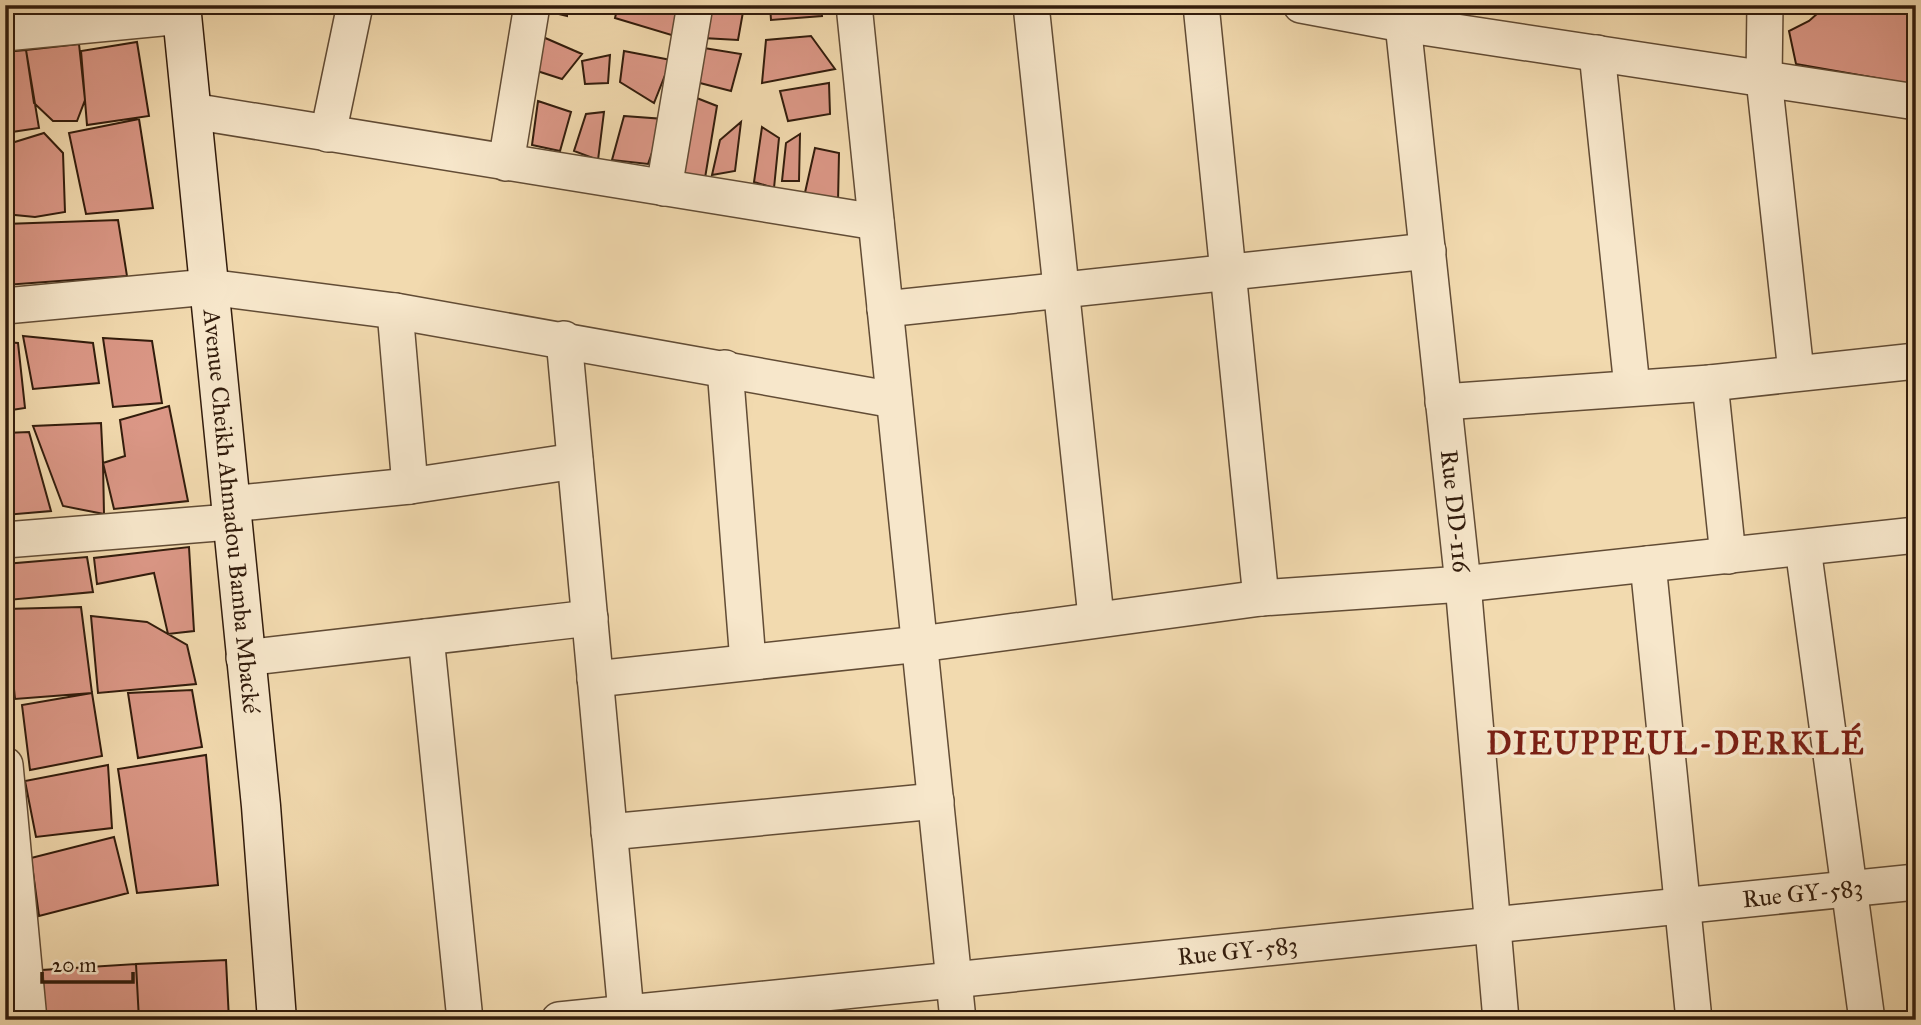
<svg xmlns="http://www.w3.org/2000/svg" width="1921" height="1025" viewBox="0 0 1921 1025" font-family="'IM FELL Great Primer',serif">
<rect width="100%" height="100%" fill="#f2daaf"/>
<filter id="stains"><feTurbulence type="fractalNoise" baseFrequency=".00286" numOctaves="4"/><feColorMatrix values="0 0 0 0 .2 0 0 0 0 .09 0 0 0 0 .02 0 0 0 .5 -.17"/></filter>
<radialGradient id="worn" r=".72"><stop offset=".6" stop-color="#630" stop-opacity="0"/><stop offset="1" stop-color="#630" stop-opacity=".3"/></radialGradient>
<path fill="#db9786" stroke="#321c0c" stroke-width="2" d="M5 5H20L21 23 5 24Z
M29 5H127L30 14Z
M547 5H567V16L546 11Z
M618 5H679L678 37 615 18Z
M708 5H746L743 12 708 11Z
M770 5H821L822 16 771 20Z
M1827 5H1916V85L1796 64 1789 31 1809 21Z
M708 11 743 12 738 40 703 38Z
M536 34 582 54 562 79 531 69Z
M811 36 835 69 762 83 766 40Z
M137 42 149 116 87 125 81 51Z
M79 44 85 100 77 121H53L34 103 26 50Z
M704 48 741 54 731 91 696 82Z
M26 50 39 128 5 133V52Z
M624 51 671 60 654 103 620 82Z
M610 55 608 83 585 84 582 61Z
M829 83 830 114 788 121 780 91Z
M689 95 717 106 705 178 678 174Z
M538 101 571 112 560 151 532 145Z
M604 112 598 160 574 151 586 114Z
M624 116 664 119 648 164 612 160Z
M139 119 153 208 86 214 69 133Z
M741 122 735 171 712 175 720 140Z
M762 127 779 138 774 188 754 182Z
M44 133 63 153 65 212 35 217 5 214V145Z
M800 134 799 181H782L786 143Z
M815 148 839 153 838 202 804 197Z
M118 220 127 276 5 285V224Z
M23 336 93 343 99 383 33 389Z
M103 338 152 341 162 403 113 407Z
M5 342 18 343 25 408 5 411Z
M169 406 188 501 114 509 103 463 125 456 120 420Z
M101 423 103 463 104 514 63 506 33 426Z
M29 432 51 511 5 515V433Z
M189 547 194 631 168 634 154 573 97 584 94 558Z
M87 557 93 592 8 600 5 564Z
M81 607 92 693 15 699 6 609Z
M91 616 147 622 187 645 196 684 98 693Z
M192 690 202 747 138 758 128 693Z
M92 693 102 756 30 770 22 705Z
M206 755 218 885 137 893 118 769Z
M108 765 112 828 36 837 25 781Z
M114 837 128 893 39 916 31 858Z
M226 960 229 1020H139L136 964Z
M136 964 139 1020H46L42 970Z"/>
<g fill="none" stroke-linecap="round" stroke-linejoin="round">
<defs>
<g id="street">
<path d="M854 5 958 1020"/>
<path d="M1031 5 1096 617"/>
<path d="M1201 5 1261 598"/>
<path d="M1301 5 1403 24 1916 102"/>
<path id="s1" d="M1401 5 1463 584 1501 1020"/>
<path d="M1765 5 1764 79 1796 372"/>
<path d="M5 33 182 16"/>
<path d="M1597 53 1632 387"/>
<path d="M192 111 876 222"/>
<path d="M328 134 355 5"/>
<path d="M506 163 532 5"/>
<path d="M664 188 695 5"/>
<path d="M5 306 208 287 395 311 894 400"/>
<path d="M885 309 1428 251"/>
<path d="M395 311 410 486"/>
<path d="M564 339 626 1013"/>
<path d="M725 368 748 662"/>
<path d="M1710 383 1728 556"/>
<path d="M1443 402 1710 383 1916 361"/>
<path d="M230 504 410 486 575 461"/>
<path d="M5 540 230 522"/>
<path d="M1803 548 1867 1020"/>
<path d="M1648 564 1694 1020"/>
<path d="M426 637 465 1020"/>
<path d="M244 658 590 618"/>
<path d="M595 679 920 644 1261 598 1463 584 1916 535"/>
<path d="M5 765 29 1020"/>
<path d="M609 832 936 801"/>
<path id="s2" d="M559 1020 1916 882"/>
</g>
<g id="secondary">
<path id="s3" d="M181 5 261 806 277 1020"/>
</g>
</defs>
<use href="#street" stroke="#624c35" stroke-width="38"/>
<use href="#secondary" stroke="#321c0c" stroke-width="41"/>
<use href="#street" stroke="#f7e7cb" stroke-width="35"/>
<use href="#secondary" stroke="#f7e7cb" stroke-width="38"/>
</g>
<g text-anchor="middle" stroke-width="7" stroke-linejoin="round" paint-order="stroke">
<g font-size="24" fill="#321c0c" stroke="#f7e7cb">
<text dy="8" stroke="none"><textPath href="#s3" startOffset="509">Avenue Cheikh Ahmadou Bamba Mbacké</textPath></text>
<text dy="8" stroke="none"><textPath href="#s1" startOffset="509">Rue DD-116</textPath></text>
<text dy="8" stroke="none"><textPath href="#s2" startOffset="1250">Rue GY-583</textPath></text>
<text dy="8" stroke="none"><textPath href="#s2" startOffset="682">Rue GY-583</textPath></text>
</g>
<g font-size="32" font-weight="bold" letter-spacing="2" fill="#7a1f14" stroke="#f7e7cb">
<text x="1676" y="754">DIEUPPEUL-DERKLÉ</text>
</g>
</g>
<rect width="1921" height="1025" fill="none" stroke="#f2daaf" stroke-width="28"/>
<rect x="7" y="7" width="1907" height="1011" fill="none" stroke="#321c0c" stroke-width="3.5"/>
<rect x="14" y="14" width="1893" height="997" fill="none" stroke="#321c0c" stroke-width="2"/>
<path d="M42 972v10h91v-10" fill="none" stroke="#321c0c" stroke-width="3.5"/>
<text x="52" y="972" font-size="21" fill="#321c0c" stroke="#f7e7cb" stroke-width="5" paint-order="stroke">20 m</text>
<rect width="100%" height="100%" filter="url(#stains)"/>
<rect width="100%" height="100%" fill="url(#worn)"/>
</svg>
